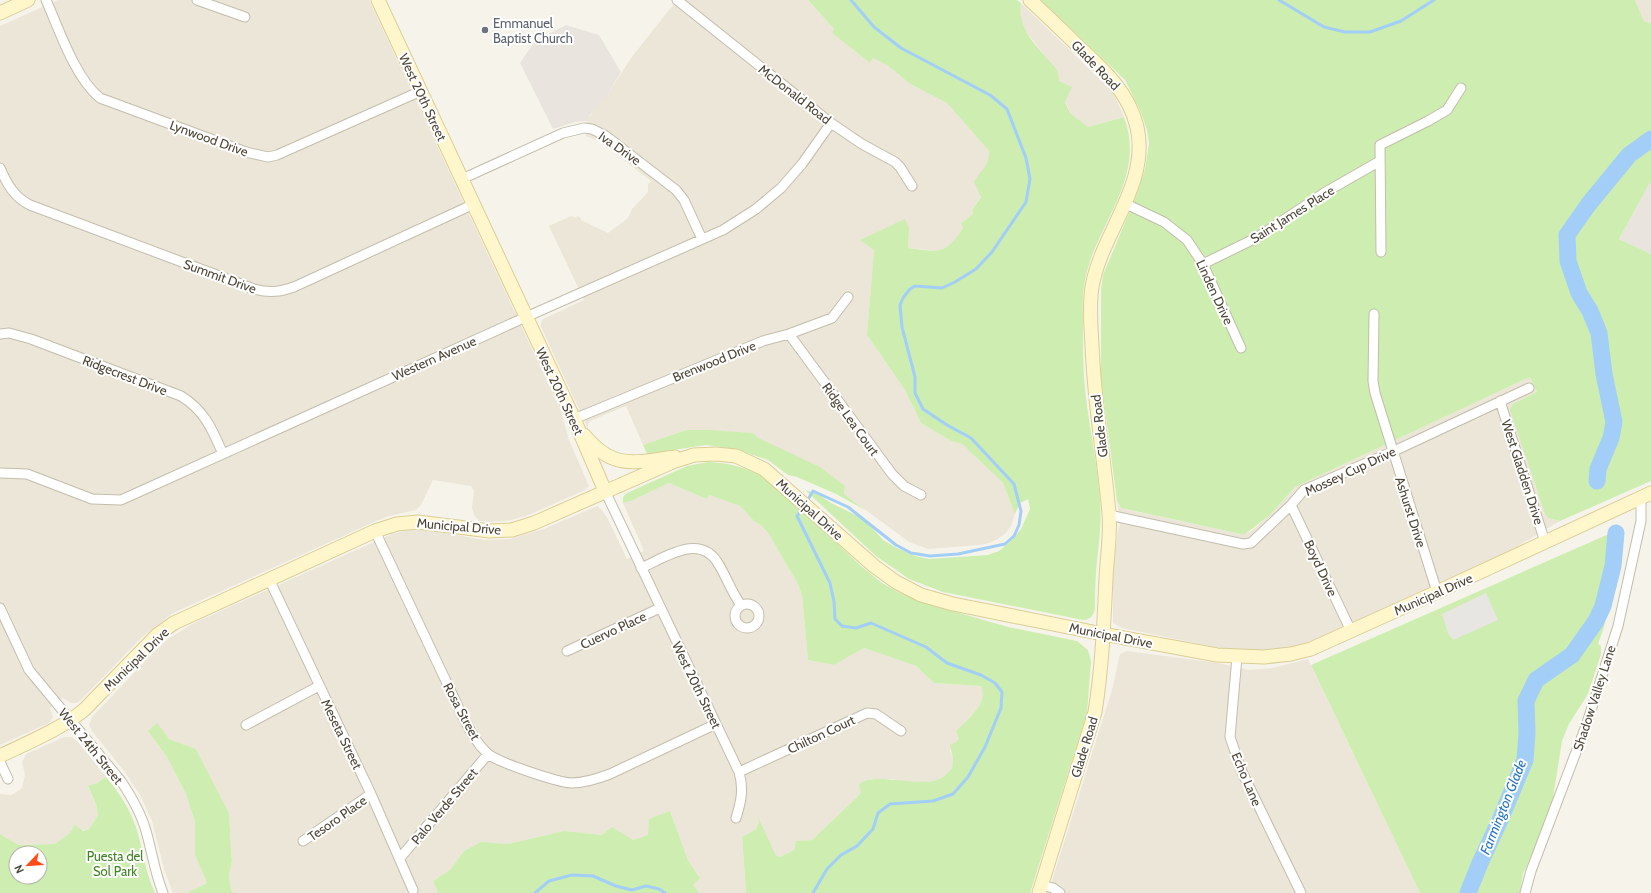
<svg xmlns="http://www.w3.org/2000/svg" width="1651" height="893" viewBox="0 0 1651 893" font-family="Cabin,sans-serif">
<rect width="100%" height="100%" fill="#f6f4ea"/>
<path fill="#ebe6d8" d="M58 0H369L561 411 569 440 589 486 585 490 531 514 512 520 492 522 480 521 474 516 472 507 474 491 471 486 433 480 421 505 416 510 389 516 376 521 173 613 142 637 81 700 76 703H71L63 698 50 708 53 717 49 723 0 745V26Z
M677 0H808L835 30 832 33 870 63 873 58 887 65 910 84 947 103 989 151V160L987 166 976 180 981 196 972 210 973 214 961 223 963 228 955 241 948 247 942 251H935L908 248 909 228 874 250 867 335 905 390 921 423 951 441 962 444 1003 483 1015 514 1011 526 1006 533 998 539 989 543 980 545 928 549 909 542 844 494 845 486 757 438 753 433 686 430 643 445 626 406 590 421 588 424V429L541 327V322L543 319 584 300 549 226 571 216 576 218 577 216 581 218V220L608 233 628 218 632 209 648 192V184L651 181 601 142 586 136 587 120 605 95H607L631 58Z
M1635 0H1651V23L1644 21Z
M1021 3 1107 86 1114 94 1124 117 1088 127 1070 113 1058 81V72L1024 29 1019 16Z
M1530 377 1537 392 1513 404 1533 479 1545 514 1548 518 1560 521 1516 547 1452 577 1314 640 1288 648 1259 651 1225 649 1122 628 1113 623V573L1118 530 1120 525 1117 501 1119 506 1124 509 1241 534 1250 532 1269 516 1295 487Z
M669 483 707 499 709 495 740 506 754 521 762 526 768 533 798 584 802 595 808 660 834 665 864 648 916 666 934 683 981 686 983 690V698L976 711 956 731 959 739 950 750 953 759 952 768 947 773 938 780 927 782H901L893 779H871L858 796 812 840 796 841 794 850 780 857 776 855 757 816 759 822 756 829 742 837 746 893H699L697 892 693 885 700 878 688 860 670 811 648 835 633 840 612 828 603 835 564 831 508 844 481 843 464 851 450 870 433 881 438 893H234L231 890 229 875 232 862 229 813 196 749 148 731 167 757 186 794 195 822V855L207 883 187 893H173L164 869 152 821 140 795 124 771 92 731 89 725 92 717 154 652 168 639 194 623 365 546 395 533 411 530H428L485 540 510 539 544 529 597 506 601 509 608 519 627 559 644 551 623 503 631 501Z
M1127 651 1218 663 1249 670 1272 668 1308 659 1420 893H1048L1112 690 1119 658 1120 654Z
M64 737H72L77 741 106 777 97 783 88 787 96 804 98 815 89 829 70 833 55 844 19 845 0 834V794L11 795 18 791 22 788 25 775 22 762 26 754Z"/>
<path fill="#e9e5de" d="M566 25 599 35 621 72 607 95 590 115 587 121 575 122 553 129 520 63 535 41Z
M1651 181V255L1647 252 1619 239Z"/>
<path fill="#cdeeb0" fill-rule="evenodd" d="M808 0H1017L1021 3C1016 29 1039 48 1054 66L1058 72 1059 81 1072 87 1065 102 1070 113 1088 127 1124 117C1148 180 1092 227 1084 286 1082 299 1083 313 1083 325 1083 343 1083 360 1084 377 1087 418 1097 459 1100 500 1102 525 1098 548 1096 573 1095 585 1095 597 1095 609 1093 616 1090 620 1083 620L943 592 909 579 876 556 805 490 818 494 831 503 864 519 883 540 897 548 915 556 929 559 988 555 999 551 1010 542 1021 529 1030 509 1028 499 1020 503 1015 514 1003 483 962 444 951 441 921 423 905 390 867 335 874 250 860 240 905 219 909 228 908 248C939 252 945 256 963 228L961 223 973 214 972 210 981 197 974 182C981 169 989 168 989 151L947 103 910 84 887 65 873 58 870 63 832 33 834 29Z
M1041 0H1635L1644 21 1651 23V133L1625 154 1582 207 1565 231 1564 238 1565 260 1578 296 1589 313 1596 334 1603 376 1612 422 1610 437 1597 466 1595 479 1599 481 1600 474 1605 455 1608 450 1616 422 1607 375 1601 333 1590 305 1582 293 1571 262V237L1600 195 1617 176 1630 163 1635 154 1651 142V181L1619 239 1647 252 1651 255V481L1560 521 1548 518 1545 514 1510 410 1513 404 1537 392 1530 377 1295 487 1269 516 1245 534H1241L1121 508 1117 501 1101 378V289L1103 275 1137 194 1145 169 1149 143 1147 130 1140 110 1125 80Z
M686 430H710L753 433 758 438 820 467 845 486 844 494 865 510 836 494 797 477 788 475 768 460 736 449 706 445 647 454 643 445Z
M708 462C731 463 750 468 770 481L861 566 882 583 898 592 925 603 1008 627 1077 641 1088 650 1091 661 1087 713 1030 893H746L742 837 756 829 759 822 756 813 776 855 780 857 794 850 796 841 812 840 858 796 861 792 859 785C870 771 917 787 937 780 943 778 948 772 952 768L953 759 950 745 956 742 959 739 956 731C966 721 990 702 981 686L934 683 916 666 864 648 834 665 808 660 802 595 798 584 768 533 762 526 754 521 740 506 709 495 707 499 669 483 631 501 623 503V497L627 493 687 466Z
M1618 530 1622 539 1604 627 1598 644 1601 646V654L1588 694 1569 724 1562 741 1552 804 1540 836 1523 874 1520 893H1474L1484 858 1527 766 1531 700 1535 688 1540 681 1572 659 1586 642 1599 621 1604 610 1615 564 1619 538 1613 544 1607 581 1602 604 1597 616 1571 652 1537 675 1523 706 1522 761 1486 844 1463 893H1420L1311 665Z
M157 723 169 739 196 749 229 813 232 862 229 875 231 890 234 893H187L207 883 195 855V822L186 794 167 757 148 731Z
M106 777C119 792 129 808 136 827 143 849 145 872 155 893H0V834L19 845 55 844 70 833 75 825 83 831 89 829 98 815 96 804 88 786 97 783ZM16 853H40V877H16Z
M670 811 688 860 700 878 693 885 699 893H438L433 881 450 870 464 851 481 842 508 844 564 831 602 835 612 827 633 840 648 835 649 819Z"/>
<path fill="#fdf5c4" d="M1651 133V142L1635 154 1630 163 1617 176 1600 195 1571 237V262L1582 293 1590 305 1600 329 1607 375 1616 417 1613 438 1605 455 1599 481H1595C1596 464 1607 452 1610 436 1614 416 1606 396 1603 376 1600 363 1600 348 1596 335 1589 304 1565 283 1564 251 1564 245 1563 239 1565 233 1568 222 1615 163 1625 154 1633 146 1644 141 1651 133Z
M1617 533 1618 546 1604 610 1586 642 1572 659 1540 681 1535 688 1531 700 1527 766 1484 858 1474 893H1463L1486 844 1522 761 1523 706 1529 685 1534 677 1571 652 1597 616 1602 604 1607 581 1614 534Z"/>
<path fill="#e8e6e2" d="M1486 593 1498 620 1453 640 1448 633 1442 614Z"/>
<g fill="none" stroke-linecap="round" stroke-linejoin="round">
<path stroke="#a2cef8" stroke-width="3" d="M1279 0 1324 27 1345 32H1370L1401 21 1434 0
M807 501 813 491 848 507 896 545 911 553 930 556 958 554 1005 544 1014 536 1019 525 1021 511 1014 484 971 438 947 425 923 409 915 393V377L902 327 900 305 903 298 910 289 915 286 942 288 955 282 976 269 992 252 1026 202 1030 179 1026 158 1007 109 990 95 901 48 874 27 851 0
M803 508 797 516 830 583 834 602 835 619 842 626 856 628 871 623 926 647 947 663 981 675 995 683 1002 692 1001 708 985 747 968 777 953 794 933 801 890 804 878 813 873 829 857 846 841 855 827 869 813 893
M535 893 549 881 572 875 593 876 616 886 632 890 646 886 659 889 665 893"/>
<path stroke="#a2cef8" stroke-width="17" d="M1597 481 1598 469 1611 438 1614 422 1604 374 1599 333 1590 311 1579 293 1568 261 1567 235 1588 205 1629 155 1651 139
M1468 893 1480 863 1500 820 1525 760 1527 733 1526 701 1536 680 1572 655 1596 621 1603 606 1613 566 1616 533"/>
<defs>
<path id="street" d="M46 0C59 29 75 78 100 98L246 152 268 157 277 155 421 91
M197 0 245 17
M677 0 831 123 862 144 895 162 900 167 912 186
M0 168C7 184 14 197 30 205L254 289C269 293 280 292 294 287L474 204
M462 179 563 133 584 128 592 129 606 136 676 190 684 200 702 239
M1124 203 1164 222 1187 240 1203 264 1241 348
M1381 252 1380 145 1428 121 1447 110 1461 88
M1203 264 1258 237 1324 193 1380 161
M1374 314 1373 381 1375 393 1437 592
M0 334 9 333 31 339 181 396C205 411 212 429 223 454
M789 334 892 474 904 486 921 495
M1500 401 1545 542
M574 419 763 341 789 334 832 318 848 297
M0 473 27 474 92 499 121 500 526 317 723 230 756 209 781 188 802 164 831 123
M605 491 739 772C744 789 741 802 736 818
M1291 505 1351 631
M1109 515 1243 544 1251 543 1291 505 1304 490 1392 452 1529 388
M375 531 463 717C470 730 476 743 487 753 496 762 557 782 571 783 585 783 597 779 610 774L716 724
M641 568C666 557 701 532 719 565 727 578 732 593 741 605
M269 579 371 794 413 890
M735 616a12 12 0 1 1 24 0a12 12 0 1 1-24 0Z
M0 608 29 670 121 781C131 796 141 813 146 831 152 852 155 873 163 893
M567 651 660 608
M1237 657 1230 737 1242 772 1301 893
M246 725 319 686
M0 762 8 779
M739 772 867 713 876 714 901 731
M303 841 371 794
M400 858 488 754
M1041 885 1053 888 1060 893
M1525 893 1531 871 1587 723 1618 626 1641 521V498"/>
<path id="secondary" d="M378 0 574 419 605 491
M1030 0C1046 15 1062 30 1077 45 1103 69 1129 92 1137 127 1150 185 1101 233 1092 287 1089 306 1091 327 1092 345 1094 402 1104 457 1109 513 1111 534 1107 557 1106 578 1104 623 1102 668 1095 712L1039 893
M0 13 28 0
M584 435C614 471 634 462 675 457
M0 756C29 742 59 730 84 710L157 635 174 623 375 531 397 524 418 522 490 531 512 530 534 523 675 461 694 455 716 454 736 456 764 469 874 566 896 582 921 595 953 604 1103 634 1217 655 1264 657 1291 654 1311 649 1437 592 1651 493"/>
</defs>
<use href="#street" stroke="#c3bdab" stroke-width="11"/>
<use href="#secondary" stroke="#dbcd96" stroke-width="15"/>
<use href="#street" stroke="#fff" stroke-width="9"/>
<use href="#secondary" stroke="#fff6cc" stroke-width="13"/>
</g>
<circle fill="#6b7280" stroke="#fff" stroke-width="1.5" cx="485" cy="30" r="4"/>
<g text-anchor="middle" stroke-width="4" stroke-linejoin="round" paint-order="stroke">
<g font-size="13" fill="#5b616d" stroke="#fff" text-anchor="start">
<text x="493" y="28">Emmanuel<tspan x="493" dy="15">Baptist Church</tspan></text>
</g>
<g font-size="13" fill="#4c4537" stroke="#fff">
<text transform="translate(1096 65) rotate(46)" y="5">Glade Road</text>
<text transform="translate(795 94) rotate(38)" y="5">McDonald Road</text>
<text transform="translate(423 97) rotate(65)" y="5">West 20th Street</text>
<text transform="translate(209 138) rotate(20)" y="5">Lynwood Drive</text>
<text transform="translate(620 148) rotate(35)" y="5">Iva Drive</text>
<text transform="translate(1292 214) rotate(-32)" y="5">Saint James Place</text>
<text transform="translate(220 276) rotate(20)" y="5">Summit Drive</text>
<text transform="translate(1215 292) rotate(65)" y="5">Linden Drive</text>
<text transform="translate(434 358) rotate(-24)" y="5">Western Avenue</text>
<text transform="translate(714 361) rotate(-22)" y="5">Brenwood Drive</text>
<text transform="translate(125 375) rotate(21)" y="5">Ridgecrest Drive</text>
<text transform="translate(560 391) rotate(65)" y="5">West 20th Street</text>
<text transform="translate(851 419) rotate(54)" y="5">Ridge Lea Court</text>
<text transform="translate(1099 426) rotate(-97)" y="5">Glade Road</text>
<text transform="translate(1350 471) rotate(-25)" y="5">Mossey Cup Drive</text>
<text transform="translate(1523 472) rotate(72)" y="5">West Gladden Drive</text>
<text transform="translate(810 509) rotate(42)" y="5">Municipal Drive</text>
<text transform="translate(1411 512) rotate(72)" y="5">Ashurst Drive</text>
<text transform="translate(459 526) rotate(5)" y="5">Municipal Drive</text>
<text transform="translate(1321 568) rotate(65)" y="5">Boyd Drive</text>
<text transform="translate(1433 594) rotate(-24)" y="5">Municipal Drive</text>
<text transform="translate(613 630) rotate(-25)" y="5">Cuervo Place</text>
<text transform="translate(1111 635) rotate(11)" y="5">Municipal Drive</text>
<text transform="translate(136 659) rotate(-44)" y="5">Municipal Drive</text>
<text transform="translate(697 685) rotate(64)" y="5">West 20th Street</text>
<text transform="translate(1594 698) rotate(-72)" y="5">Shadow Valley Lane</text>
<text transform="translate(462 711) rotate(62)" y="5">Rosa Street</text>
<text transform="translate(342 734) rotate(64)" y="5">Meseta Street</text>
<text transform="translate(821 734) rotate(-25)" y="5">Chilton Court</text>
<text transform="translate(91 746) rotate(51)" y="5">West 24th Street</text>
<text transform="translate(1084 747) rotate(-73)" y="5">Glade Road</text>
<text transform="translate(1247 779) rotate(67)" y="5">Echo Lane</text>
<text transform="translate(444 806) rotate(-50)" y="5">Palo Verde Street</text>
<text transform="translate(337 818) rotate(-35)" y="5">Tesoro Place</text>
</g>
<g font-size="13" fill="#418523" stroke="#fff">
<text x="115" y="861">Puesta del<tspan x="115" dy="15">Sol Park</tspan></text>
</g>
<g font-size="14" font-style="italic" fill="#2475c4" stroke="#fff">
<text transform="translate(1503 807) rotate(-68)" y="5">Farmington Glade</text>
</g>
</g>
<g transform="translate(28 865) rotate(245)"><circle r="19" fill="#ffffff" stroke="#b7b5af"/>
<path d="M0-3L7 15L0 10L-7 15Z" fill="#ff4c19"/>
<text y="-6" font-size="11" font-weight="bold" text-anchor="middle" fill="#4c4537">N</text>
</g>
</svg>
